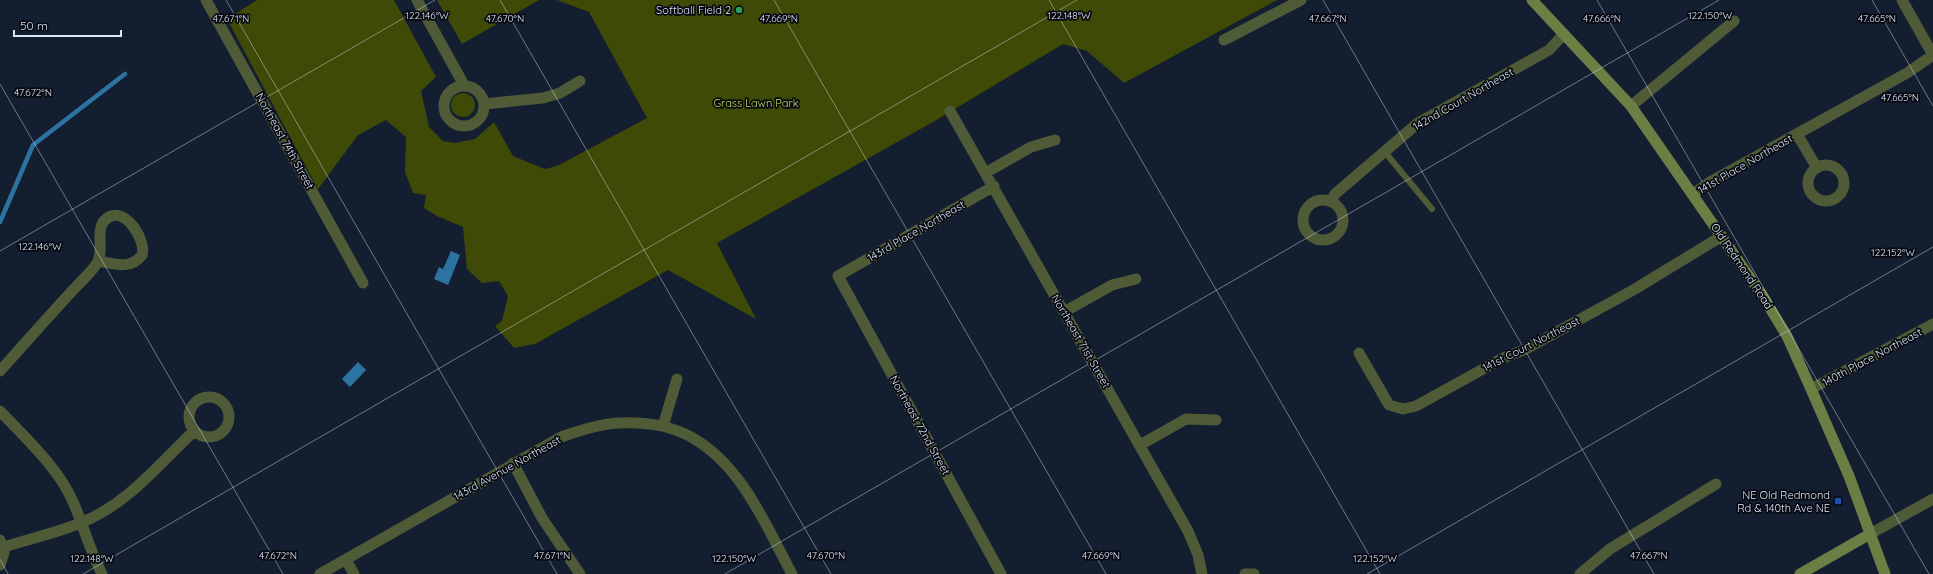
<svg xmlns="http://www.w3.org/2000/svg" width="1933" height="574" viewBox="0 0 1933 574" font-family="Quicksand,sans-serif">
<rect width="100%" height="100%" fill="#141e31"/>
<path fill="#3e4a05" d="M257 0H394L436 77 421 91 429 127 443 141 455 143 475 139 494 122 513 156 545 169 557 166 647 118 589 12 557 0H1277L1124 83 1087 51 1063 44 933 122 717 243 756 319 668 270 535 344 514 348 495 326 502 321 508 296 499 281 482 283 467 269 463 227 437 216 424 208 426 195 413 193 405 172 406 137 386 120 358 135 318 189 227 19Z
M437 0H539L462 44Z
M451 105a12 12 0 1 1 24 0a12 12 0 1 1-24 0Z"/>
<path fill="#2d73a2" d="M451 251 460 255 448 285 434 279 439 267 443 269Z
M358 362 366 370 350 387 342 379Z"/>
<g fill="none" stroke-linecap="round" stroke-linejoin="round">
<path stroke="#2d73a2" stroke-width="4.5" d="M0 222 33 145 125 74"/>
<path stroke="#4f5b37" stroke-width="6" d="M1384 151 1432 209"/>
<path stroke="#4f5b37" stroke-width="11" d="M206 0 363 283
M417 0 464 85
M1902 0 1933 55
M1224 40 1301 0
M444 106a20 20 0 1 1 40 0a20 20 0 1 1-40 0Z
M484 104 543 98 560 93 580 81
M1631 106 1734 21
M950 111 1188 531 1198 555 1202 574
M1797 134 1817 168
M1808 183a18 18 0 1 1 36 0a18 18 0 1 1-36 0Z
M987 172 1031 147 1055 140
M994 186 838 276 1001 574
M1693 194 1710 182 1907 73 1933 55
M1303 220a20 20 0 1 1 40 0a20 20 0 1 1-40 0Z
M1331 201 1335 194 1418 123 1549 50 1564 34
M1064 312 1112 285 1136 279
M1359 353 1389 405 1403 409 1416 406 1503 358 1526 349 1635 289 1722 236
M0 371C25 343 49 316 74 289 80 282 95 269 98 261 104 249 95 230 105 220 123 202 147 240 142 255 131 270 114 264 98 261
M1811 389 1933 324
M189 417a20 20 0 1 1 40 0a20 20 0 1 1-40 0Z
M0 411C21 433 44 455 61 480 80 508 86 544 102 574
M663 426C672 429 683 432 691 437 742 465 766 526 792 574
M1140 445 1186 419 1216 420
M513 463 542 518 580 574
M4 547C35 537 71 530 99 514 134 495 165 459 194 431
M346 560 354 574
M0 565 4 553 0 540
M320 574 561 437C600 423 622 419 663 426L677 379
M1245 574H1254
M1580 574 1610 549 1716 484"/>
<path stroke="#4f5b37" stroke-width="11" d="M1870 534 1933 499"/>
<path stroke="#6b7e43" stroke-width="11" d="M1532 0 1631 106 1762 295 1787 336 1811 389 1849 476 1885 574
M1800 574 1870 534"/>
</g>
<path fill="none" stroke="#dde5f3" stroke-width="1" stroke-opacity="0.45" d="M226 0 557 574M500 0 831 574M774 0 1106 574M1049 0 1380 574M1323 0 1654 574M1597 0 1929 574M1872 0 1933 106M0 84 283 574M0 251 435 0M0 559 8 574M83 574 1077 0M725 574 1719 0M1367 574 1933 247"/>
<circle fill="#2e9e5b" stroke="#050810" stroke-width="1.5" cx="739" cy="10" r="4"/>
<rect fill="#1a4fb4" stroke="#050810" stroke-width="1.5" x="1834" y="497" width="8" height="8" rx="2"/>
<g text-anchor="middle" stroke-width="3.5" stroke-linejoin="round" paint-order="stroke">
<g font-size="11" fill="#dde5f3" stroke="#050810" text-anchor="end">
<text x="731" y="14">Softball Field 2</text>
<text x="1830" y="499">NE Old Redmond<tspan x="1830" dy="13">Rd &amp; 140th Ave NE</tspan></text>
</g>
<g font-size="11" fill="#dde5f3" stroke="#050810">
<text transform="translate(1463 99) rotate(-30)" y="4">142nd Court Northeast</text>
<text transform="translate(285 141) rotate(61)" y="4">Northeast 74th Street</text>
<text transform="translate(1745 164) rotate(-30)" y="4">141st Place Northeast</text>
<text transform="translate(916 231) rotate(-30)" y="4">143rd Place Northeast</text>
<text transform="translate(1742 266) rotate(56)" y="4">Old Redmond Road</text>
<text transform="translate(1081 341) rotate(60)" y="4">Northeast 71st Street</text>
<text transform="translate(1531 344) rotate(-27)" y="4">141st Court Northeast</text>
<text transform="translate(1872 357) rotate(-28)" y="4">140th Place Northeast</text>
<text transform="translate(920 425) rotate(61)" y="4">Northeast 72nd Street</text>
<text transform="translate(507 468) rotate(-29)" y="4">143rd Avenue Northeast</text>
</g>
<g font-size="11" fill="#c4df5e" stroke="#050810">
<text x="756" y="107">Grass Lawn Park</text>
</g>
</g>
<g font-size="10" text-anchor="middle" fill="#dde5f3" stroke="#050810" stroke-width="3.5" stroke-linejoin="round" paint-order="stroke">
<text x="427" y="19">122.146°W</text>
<text x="1069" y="19">122.148°W</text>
<text x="1710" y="19">122.150°W</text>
<text x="505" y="22">47.670°N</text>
<text x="779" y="22">47.669°N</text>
<text x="1328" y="22">47.667°N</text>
<text x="1602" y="22">47.666°N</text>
<text x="1877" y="22">47.665°N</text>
<text x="231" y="22">47.671°N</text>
<text x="33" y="96">47.672°N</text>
<text x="1900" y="101">47.665°N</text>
<text x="40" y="250">122.146°W</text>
<text x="1893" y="256">122.152°W</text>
<text x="278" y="559">47.672°N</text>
<text x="552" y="559">47.671°N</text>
<text x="826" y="559">47.670°N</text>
<text x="1101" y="559">47.669°N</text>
<text x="1649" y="559">47.667°N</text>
<text x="92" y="562">122.148°W</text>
<text x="734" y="562">122.150°W</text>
<text x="1375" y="562">122.152°W</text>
</g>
<path d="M14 30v6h107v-6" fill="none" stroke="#dde5f3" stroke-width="2"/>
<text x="20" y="30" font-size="12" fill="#dde5f3" stroke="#050810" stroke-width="3" paint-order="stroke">50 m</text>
</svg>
